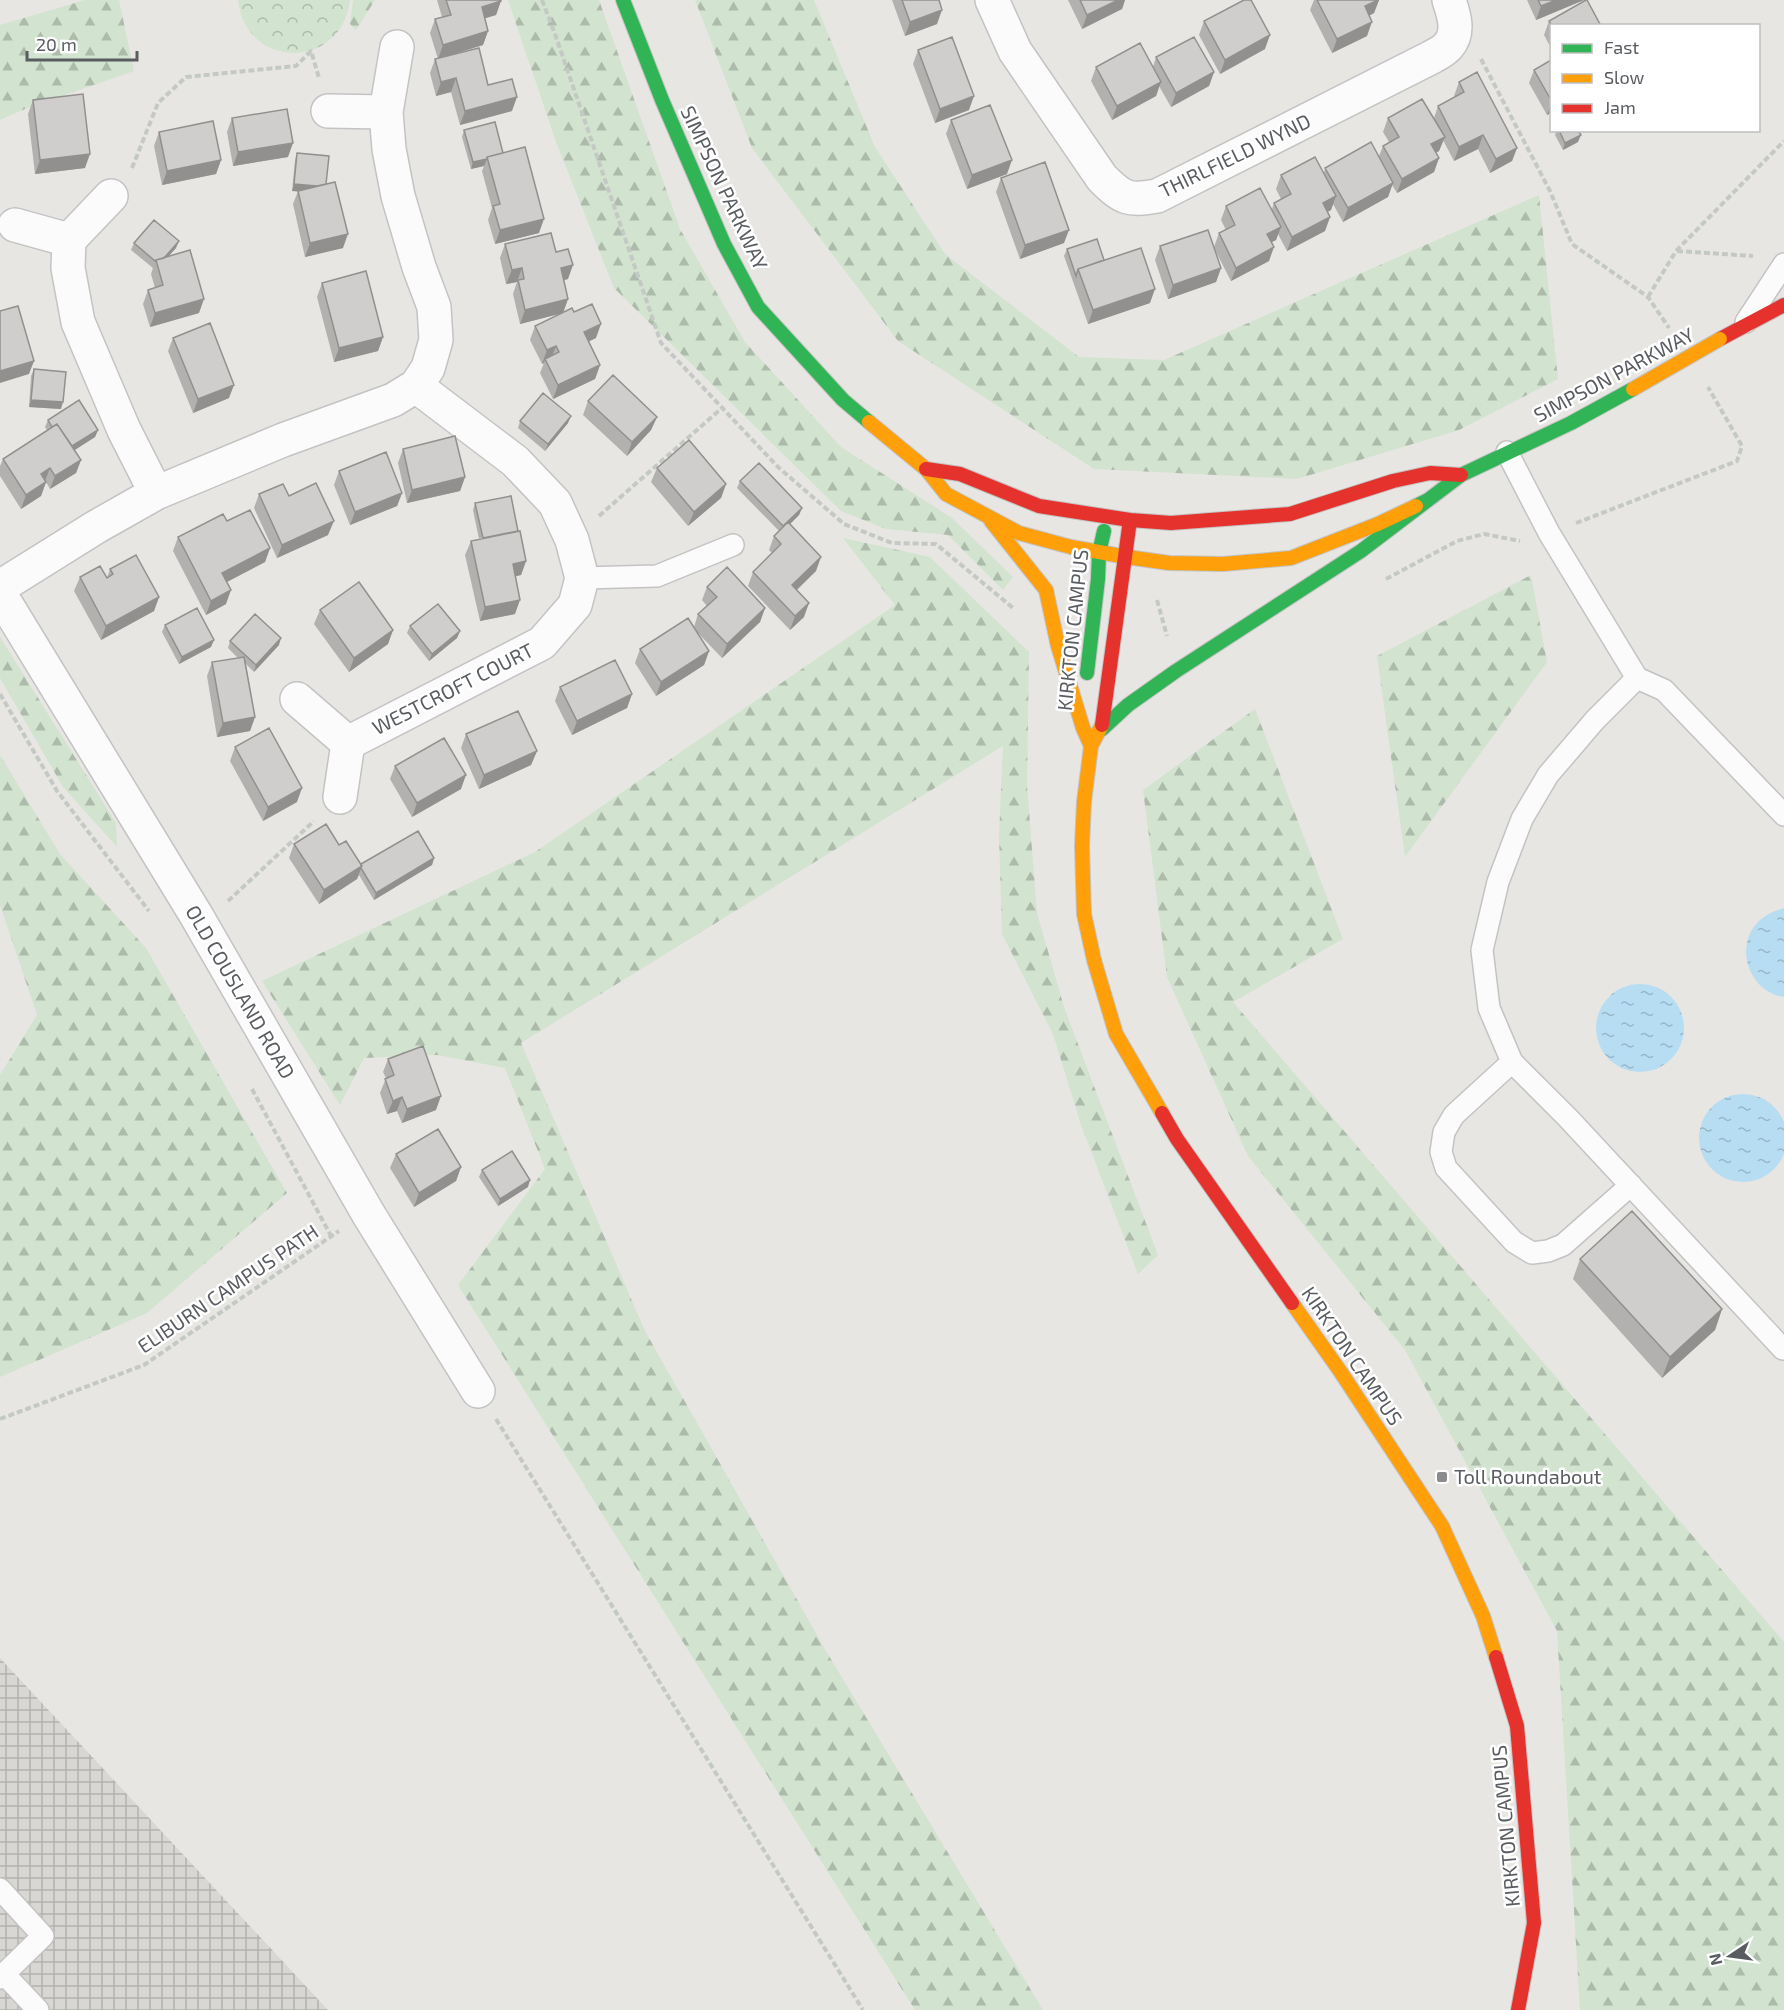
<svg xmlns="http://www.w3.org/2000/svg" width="1784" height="2010" viewBox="0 0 1784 2010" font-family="'Exo 2',sans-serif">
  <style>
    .industrial { fill: url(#industrial-grid) }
    .forest { fill: url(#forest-firs) }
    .park { fill: url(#park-crowns) }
    .water { fill: url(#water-ripples) }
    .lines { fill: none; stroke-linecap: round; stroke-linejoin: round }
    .lane-casing { stroke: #c4c3c4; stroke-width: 24 }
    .street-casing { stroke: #c4c3c4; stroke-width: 36 }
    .fast-casing { stroke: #c3c3c2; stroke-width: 16 }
    .slow-casing { stroke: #c3c3c2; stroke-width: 16 }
    .jam-casing { stroke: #c3c3c2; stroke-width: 16 }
    .path { stroke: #c4c9c5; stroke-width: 4; stroke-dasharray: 6 3; stroke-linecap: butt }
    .lane { stroke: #fcfbfb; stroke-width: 21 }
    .street { stroke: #fcfbfb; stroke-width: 33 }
    .fast { stroke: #30b455; stroke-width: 14 }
    .slow { stroke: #ff9f0a; stroke-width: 14 }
    .jam { stroke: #e5322d; stroke-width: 14 }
    .slow-bridge-casing { stroke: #c3c3c2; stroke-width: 16; stroke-linecap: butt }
    .slow-bridge { stroke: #ff9f0a; stroke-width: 14 }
    .wall { fill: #b3b1af }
    .shaded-wall { fill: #92908f }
    .building { fill: #d0cecc; stroke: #92908f; stroke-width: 1.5 }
    .poi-dot { fill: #8b8c8e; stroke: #fff; stroke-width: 2 }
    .labels { text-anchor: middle; stroke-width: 5; stroke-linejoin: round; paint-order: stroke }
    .street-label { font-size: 20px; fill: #595c60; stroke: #fff }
    .poi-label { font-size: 20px; fill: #595c60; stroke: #fff; text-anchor: start }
  </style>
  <defs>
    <pattern id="industrial-grid" width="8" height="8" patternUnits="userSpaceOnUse" patternTransform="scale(1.5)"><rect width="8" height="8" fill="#d9d7d4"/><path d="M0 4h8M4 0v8" fill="none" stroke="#b3b2af"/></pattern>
    <pattern id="forest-firs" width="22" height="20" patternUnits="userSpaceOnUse" patternTransform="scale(1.5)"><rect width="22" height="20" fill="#d2e3cf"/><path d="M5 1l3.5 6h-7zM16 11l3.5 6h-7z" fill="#adbbab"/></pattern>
    <pattern id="park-crowns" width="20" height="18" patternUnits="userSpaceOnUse" patternTransform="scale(1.5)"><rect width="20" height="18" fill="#d2e3cf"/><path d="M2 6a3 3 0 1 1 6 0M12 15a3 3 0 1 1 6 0" fill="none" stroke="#adbbab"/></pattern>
    <pattern id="water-ripples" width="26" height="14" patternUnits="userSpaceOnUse" patternTransform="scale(1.5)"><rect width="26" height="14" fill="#b7ddf2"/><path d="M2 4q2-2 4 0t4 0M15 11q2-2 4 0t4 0" fill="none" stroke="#98b6c7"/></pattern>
  </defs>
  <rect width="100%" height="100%" fill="#e8e6e3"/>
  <path class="industrial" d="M0 1658 328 2010H0Z"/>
  <path class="forest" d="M85 0H119L134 71 25 109 0 120V25Z
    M353 0H375L356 30 350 24Z
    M508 0H599L680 229 745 342 841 447 952 518 1013 577 1003 590 948 535 886 529 841 511 614 288 556 142Z
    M695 0H814L875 147 945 254 1079 357 1164 360 1539 195 1558 379 1459 430 1297 479 1094 469 898 341 752 148Z
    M843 538 930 557 1029 652 1027 785 1037 913 1064 1007 1158 1255 1138 1274 1081 1125 1053 1034 1002 934 999 835 1003 746 521 1043 645 1331 826 1651 1043 2010H915L458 1285 545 1169 505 1068 437 1055 364 1058 340 1105 262 981 535 852 895 605Z
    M1531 575 1547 662 1405 857 1377 656Z
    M0 637 116 823 117 847 63 787 0 678Z
    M1255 709 1343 939 1233 1002 1784 1642V2010H1580L1557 1631 1405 1350 1248 1156 1167 977 1143 790Z
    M0 755 60 854 146 948 287 1193 147 1313 0 1377V1075L37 1015 0 905Z"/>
  <path class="park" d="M238 0H350C342 70 246 71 238 0Z"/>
  <path class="water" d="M1784 908V997C1749 992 1733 946 1759 921 1767 914 1775 911 1784 908Z
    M1596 1028a44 44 0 1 1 88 0a44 44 0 1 1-88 0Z
    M1699 1138a44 44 0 1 1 88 0a44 44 0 1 1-88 0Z"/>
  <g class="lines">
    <g class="lane-casing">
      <path id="lane" d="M1746 322 1784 264
        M1507 452 1549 533 1637 678 1664 690 1784 815
        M582 578 657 576 733 545
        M1637 678 1595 720 1548 775 1522 819 1498 882 1482 950 1489 1008 1512 1062 1568 1118 1783 1349
        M1512 1062 1454 1115 1444 1132 1441 1152 1446 1168 1514 1242 1532 1253 1548 1251 1563 1245 1631 1185
        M0 1889 43 1936 0 1978
        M4 1974 38 2010"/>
    </g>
    <g class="street-casing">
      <path id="street" d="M992 0 1015 51 1102 178C1123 199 1128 201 1157 196L1432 57C1437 54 1444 51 1448 46 1460 33 1454 15 1449 0
        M397 47 386 112 389 149 398 196 419 267 434 307 436 340 428 368 416 386
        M328 111 386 112
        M15 225 69 240 68 268 78 322 124 430 156 493
        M69 240 111 196
        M0 587 96 527 156 493 283 440 393 400 416 386 515 461 555 503 572 540 582 578 575 605 542 643 348 743 297 699
        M0 594 196 915 369 1215 478 1391
        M340 797 348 743"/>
    </g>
    <g class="fast-casing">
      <path id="fast" d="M623 0 662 100 724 244 758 307 843 400 869 422
        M1416 506 1428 500 1461 475 1571 423 1633 389
        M1087 673 1098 579 1099 553 1104 531
        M1102 729 1128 705 1176 671 1361 551 1428 500"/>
    </g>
    <g class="slow-casing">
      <path id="slow" d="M869 422 926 469 946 494 1019 533 1071 547 1127 557
        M991 521 1046 590 1058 646 1083 728 1091 746
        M1127 557 1169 563 1223 564 1291 558 1378 524 1416 506
        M1102 725 1091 746 1084 802 1082 846 1084 914 1094 960 1116 1034 1162 1113
        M1292 1303 1340 1371 1442 1526 1483 1616 1496 1657"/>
    </g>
    <g class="jam-casing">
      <path id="jam" d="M1720 339 1784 305
        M926 469 960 474 1039 506 1130 520 1102 725
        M1130 520 1171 523 1290 514 1393 481 1430 473 1461 475
        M1162 1113 1177 1139 1292 1303
        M1496 1657 1517 1726 1534 1923 1518 2010"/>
    </g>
    <path class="path" d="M542 0 555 34 661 343 778 467 844 524 892 543 936 544 1013 608
      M1481 59 1550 191 1572 244 1648 297 1669 328
      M132 168 158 103 186 77 296 66 311 51 319 78
      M1677 251 1753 256
      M1648 297 1676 251 1784 141
      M599 516 722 408
      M1576 523 1737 461 1742 446 1708 387
      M1386 579 1457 541 1484 534 1520 541
      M1157 600 1167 636
      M0 694 57 791 149 911
      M228 901 314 821
      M252 1089 331 1236
      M0 1419 144 1365 339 1231
      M496 1419 863 2010"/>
    <use href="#lane" class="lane"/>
    <use href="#street" class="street"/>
    <use href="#fast" class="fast"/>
    <use href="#slow" class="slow"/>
    <use href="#jam" class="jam"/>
    <g class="slow-bridge-casing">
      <path id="slow-bridge" d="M1633 389 1720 339"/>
    </g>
    <use href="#slow-bridge" class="slow-bridge"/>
  </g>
  <path class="wall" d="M437 0H501L496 15 485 18 488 31 483 45 440 58 488 85 512 111 460 125 451 92 436 96 430 73 435 59H438L430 33 435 19 442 17Z
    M892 0H939L937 24 905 36Z
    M1068 0H1125L1122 9 1082 29Z
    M1314 0H1379L1374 13 1369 16 1367 36 1332 53 1310 10Z
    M1527 0H1584L1536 20Z
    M1204 21 1265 49 1220 74 1199 35Z
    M1549 21 1551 26V48L1544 35Z
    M918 50 969 110 935 123 913 64Z
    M1156 57 1214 72 1209 86 1171 107 1159 86 1156 96 1112 120 1091 81 1096 67H1153Z
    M1551 60V113L1547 115 1529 83 1534 70Z
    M1459 82 1517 148 1512 161 1490 173 1478 149 1454 161 1443 140 1439 151 1436 153 1439 158 1434 172 1397 193 1392 185 1388 197 1343 222 1333 204 1331 210 1327 212 1330 217 1325 231 1287 251 1278 234 1276 240 1272 242 1269 261 1231 281 1214 248 1221 268 1216 282 1168 299 1155 260 1160 246 1214 247 1219 233 1226 230 1221 220 1226 206 1272 209 1274 203 1281 199 1276 189 1281 175 1324 173 1325 168 1379 156 1383 146 1389 142 1383 132 1388 118H1434L1438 106 1455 97 1454 96Z
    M33 100 85 168 35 174 28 114Z
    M232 118 288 157 233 166 227 132Z
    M951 120 1007 174 967 189 946 134Z
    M464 130 503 153 539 233 495 244 488 220 492 208 482 171 484 166 471 169 462 137Z
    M1557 130H1578V142L1563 150 1555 135Z
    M159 132 221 160 216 174 162 185 154 146Z
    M297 153 326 184 343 248 305 257 293 204 298 191H292L295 160Z
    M1001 178 1064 243 1020 259 996 192Z
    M134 243 176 248 168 256 199 313 150 327 143 304 148 290 155 288 151 274 153 268 131 250Z
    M505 244 556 252 568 279 564 280 568 299 563 313 574 312 596 338 589 341 600 365 595 379 553 399 540 373 544 363 542 364 530 340 535 326 562 313 520 324 513 294 517 282 506 284 500 258Z
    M1067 249 1104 260 1150 303 1088 324 1064 256Z
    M322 283 383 337 378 351 334 362 317 297Z
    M173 338 229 398 193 413 168 351Z
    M34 369 61 409 29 407 31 376Z
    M588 401 657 417 651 430 627 456 583 415Z
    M48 420 98 430 95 437 75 450 81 460 76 473 50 489 46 482 41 496 21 509 0 476V466L3 459 47 430 45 427Z
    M520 421 568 423 545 451 518 428Z
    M403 449 465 477 460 491 407 503 398 463Z
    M657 468 726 484 721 498 688 526 651 482Z
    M339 471 402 493 397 506 350 525 334 485Z
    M740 481 802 508 799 515 790 524 816 571 797 590 804 617 790 630 748 586 753 572 772 553 769 550 774 536 779 531 737 488Z
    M259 494 289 496 328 535 277 558 254 508Z
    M475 503 518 531 526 561 521 575 515 576V614L480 621 465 555 471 541 479 539 473 510Z
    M227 521 270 548 265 562 227 582 226 604 206 615 173 551 178 537Z
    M110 569 159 597 154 611 101 640 74 591 80 577 107 578Z
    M707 587 765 608 760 622 722 658 697 632 709 651 704 665 656 696 635 663 640 649 694 627 698 614 707 606 702 600Z
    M320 610 393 630 388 644 349 672 314 624Z
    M165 625 211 647 179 664 162 632Z
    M410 626 460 631 457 638 429 661 407 633Z
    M230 641 279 645 254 672 246 664 255 717 250 731 217 737 207 676 212 662 238 658 228 648Z
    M560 687 632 694 627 708 572 735 555 701Z
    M466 734 537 751 531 765 479 789 461 748Z
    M235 747 297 802 263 821 230 761Z
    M395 766 461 789 412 817 390 779Z
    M294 844 339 845 361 864 434 858 432 865 374 900 359 875 357 879 319 904 289 858Z
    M388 1059 436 1110 402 1123 397 1111 387 1114 380 1093 386 1078 383 1072Z
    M396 1154 461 1167 456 1181 414 1207 390 1168Z
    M482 1170 528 1187 498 1206 479 1177Z
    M1580 1259 1722 1309 1715 1330 1662 1378 1573 1279Z"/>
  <path class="shaded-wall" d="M1118 0H1125L1122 9 1082 29 1087 15Z
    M1378 0H1379L1374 13 1360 20 1365 6Z
    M1556 0H1584L1536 20 1541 6Z
    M501 1 496 15 476 21 482 7Z
    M942 10 937 24 905 36 910 22Z
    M1372 22 1367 36 1332 53 1337 39Z
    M488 31 483 45 438 59 443 45Z
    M1270 35 1265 49 1220 74 1225 60Z
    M1214 72 1209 86 1171 107 1176 93Z
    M456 78 451 92 436 96 441 82Z
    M1161 82 1156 96 1112 120 1117 106Z
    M974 96 969 110 935 123 940 109Z
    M517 97 512 111 460 125 465 111Z
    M1551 104V113L1547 115Z
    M1483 135 1478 149 1454 161 1459 147Z
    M1581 135 1578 142 1563 150 1565 143Z
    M1445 137 1439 151 1426 158 1431 144Z
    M293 143 288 157 233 166 238 152Z
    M1517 148 1512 161 1490 173 1496 159Z
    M90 154 85 168 35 174 40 160Z
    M1439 158 1434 172 1397 193 1402 179Z
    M487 159 484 166 471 169 473 162Z
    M221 160 216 174 162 185 167 171Z
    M1012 160 1007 174 967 189 972 175Z
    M1393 183 1388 197 1343 222 1348 208Z
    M294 184 326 187 323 194 292 191Z
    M1336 196 1331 210 1318 217 1323 203Z
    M1330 217 1325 231 1287 251 1292 237Z
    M544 219 539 233 495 244 500 230Z
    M1281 227 1276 240 1262 247 1267 234Z
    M1069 230 1064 243 1020 259 1025 245Z
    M348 234 343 248 305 257 310 243Z
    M179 241 176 248 158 268V264Z
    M1274 247 1269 261 1231 281 1236 268Z
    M573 265 568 279 556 282 561 268Z
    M522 268 517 282 506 284 512 270Z
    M1221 268 1216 282 1168 299 1173 285Z
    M1155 289 1150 303 1088 324 1093 310Z
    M204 299 199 313 150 327 155 313Z
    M568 299 563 313 520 324 525 310Z
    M601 324 596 338 579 346 584 332Z
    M383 337 378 351 334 362 339 348Z
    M556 346 551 359H545L544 363 542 364 547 350Z
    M34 361 29 374 0 383V371Z
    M600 365 595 379 553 399 558 385Z
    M234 385 229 398 193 413 198 399Z
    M31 400 63 402 61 409 29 407Z
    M571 416 568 423 545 451 548 444Z
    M657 417 651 430 627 456 632 442Z
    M98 430 95 437 65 456 67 449Z
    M81 460 76 473 50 489 55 476Z
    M50 468 45 481 41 474Z
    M465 477 460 491 407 503 412 490Z
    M46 482 41 496 21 509 26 495Z
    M726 484 721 498 688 526 694 512Z
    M402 493 397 506 350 525 355 512Z
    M802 508 799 515 781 533 783 526Z
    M334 521 328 535 277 558 282 545Z
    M270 548 265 562 217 587 222 573Z
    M821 557 816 571 787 599 792 585Z
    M526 561 521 575 508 578 513 564Z
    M231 590 226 604 206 615 211 601Z
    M159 597 154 611 101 640 106 626Z
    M520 600 515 614 480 621 485 607Z
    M809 603 804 617 790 630 795 616Z
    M765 608 760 622 722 658 727 644Z
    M393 630 388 644 349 672 354 658Z
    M460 631 457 638 429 661 432 654Z
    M281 638 279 645 254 672 256 665Z
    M214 640 211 647 179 664 182 657Z
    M709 651 704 665 656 696 661 682Z
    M632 694 627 708 572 735 577 721Z
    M255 717 250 731 217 737 223 723Z
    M537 751 531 765 479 789 484 775Z
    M466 775 461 789 412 817 417 803Z
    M302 788 297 802 263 821 268 807Z
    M434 858 432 865 374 900 376 893Z
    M362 866 357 879 319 904 324 890Z
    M441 1096 436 1110 402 1123 407 1109Z
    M402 1097 397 1111 387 1114 393 1101Z
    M461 1167 456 1181 414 1207 419 1193Z
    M530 1180 528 1187 498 1206 500 1199Z
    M1722 1309 1715 1330 1662 1378 1670 1357Z"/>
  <path class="building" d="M446 0H501V1L482 7 488 31 443 45 435 19 451 15Z
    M902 0H939L942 10 910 22Z
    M1080 0H1118L1087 15Z
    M1244 0H1251L1270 35 1225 60 1204 21Z
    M1317 0H1378L1365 6 1372 22 1337 39Z
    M1538 0H1556L1541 6Z
    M1586 0H1587L1601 26H1552L1549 21Z
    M952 37 974 96 940 109 918 50Z
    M1194 37 1214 72 1176 93 1156 57Z
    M1140 43 1161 82 1117 106 1096 67Z
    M479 48 488 85 512 79 517 97 465 111 456 78 441 82 435 59Z
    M1551 60V100L1534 70Z
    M1477 72 1517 148 1496 159 1483 135 1459 147 1438 106 1464 92 1459 82Z
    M83 94 90 154 40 160 33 100Z
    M1422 99 1445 137 1431 144 1439 158 1402 179 1383 146 1399 137 1388 118Z
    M990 105 1012 160 972 175 951 120Z
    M287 109 293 143 238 152 232 118Z
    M213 121 221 160 167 171 159 132Z
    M495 122 503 153 487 157V159L473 162 464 130Z
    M1559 130H1578L1581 135 1565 143Z
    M1371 142 1393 183 1348 208 1325 168Z
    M525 147 544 219 500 230 493 206 500 204 487 157Z
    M297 153 329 156 326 184 317 186 294 184Z
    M1315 157 1336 196 1323 203 1330 217 1292 237 1274 203 1291 194 1281 175Z
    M1045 162 1069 230 1025 245 1001 178Z
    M335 182 348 234 310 243 298 191Z
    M1260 188 1281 227 1267 234 1274 247 1236 268 1219 233 1235 225 1226 206Z
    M154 220 179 241 164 258 156 260 155 261 134 243Z
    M1208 230 1221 268 1173 285 1160 246Z
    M551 233 556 252 568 249 573 265 561 268 568 299 525 310 518 280 524 279 522 268 512 270 505 244Z
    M1097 239 1104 260 1078 269 1076 276 1067 249Z
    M1141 248 1155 289 1093 310 1078 269Z
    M190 250 204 299 155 313 148 290 163 285 156 260Z
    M366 271 383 337 339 348 322 283Z
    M592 304 601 324 584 332 600 365 558 385 545 359 559 352 556 346 547 350 535 326 572 308 574 312Z
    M18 306 34 361 0 371V311Z
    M210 323 234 385 198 399 173 338Z
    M34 369 66 372 63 402 31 400Z
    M613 375 657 417 632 442 588 401Z
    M543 393 571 416 548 444 520 421Z
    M79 400 98 430 72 446 57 424 52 427 48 420Z
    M57 424 81 460 55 476 50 468 41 474 46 482 26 495 3 459Z
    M455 436 465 477 412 490 403 449Z
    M689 440 726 484 694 512 657 468Z
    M386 452 402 493 355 512 339 471Z
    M759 463 802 508 783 526 740 481Z
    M316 483 334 521 282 545 259 494 283 484 289 496Z
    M511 496 518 531 483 538 475 503Z
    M250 510 270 548 222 573 231 590 211 601 178 537 223 514 227 521Z
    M788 522 821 557 792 585 809 603 795 616 753 572 781 544 774 536Z
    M520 531 526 561 513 564 520 600 485 607 471 541Z
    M136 555 159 597 106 626 80 577 100 566 107 578 113 574 110 569Z
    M727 567 765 608 727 644 698 614 717 597 707 587Z
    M359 582 393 630 354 658 320 610Z
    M438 604 460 631 432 654 410 626Z
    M197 608 214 640 182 657 165 625Z
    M255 614 281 638 256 665 230 641Z
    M688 618 709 651 661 682 640 649Z
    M244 657 255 717 223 723 212 662Z
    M615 660 632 694 577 721 560 687Z
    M518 711 537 751 484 775 466 734Z
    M269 728 302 788 268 807 235 747Z
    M444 738 466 775 417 803 395 766Z
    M326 824 339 845 346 841 362 866 324 890 294 844Z
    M418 831 434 858 376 893 361 868V864Z
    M423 1046 441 1096 407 1109 402 1097 393 1101 385 1079 394 1075 388 1059Z
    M438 1129 461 1167 419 1193 396 1154Z
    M512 1151 530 1180 500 1199 482 1170Z
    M1632 1211 1722 1309 1670 1357 1580 1259Z"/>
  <rect class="poi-dot" x="1436" y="1471" width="12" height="12" rx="3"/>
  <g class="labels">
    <g class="street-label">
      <text transform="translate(1235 156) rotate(-26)" y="7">THIRLFIELD WYND</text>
      <text transform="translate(724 188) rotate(65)" y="7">SIMPSON PARKWAY</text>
      <text transform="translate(1614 375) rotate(-28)" y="7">SIMPSON PARKWAY</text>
      <text transform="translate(1073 630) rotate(-84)" y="7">KIRKTON CAMPUS</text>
      <text transform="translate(453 689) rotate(-27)" y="7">WESTCROFT COURT</text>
      <text transform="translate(240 992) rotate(60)" y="7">OLD COUSLAND ROAD</text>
      <text transform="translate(228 1289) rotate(-34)" y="7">ELIBURN CAMPUS PATH</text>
      <text transform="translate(1352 1356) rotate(56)" y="7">KIRKTON CAMPUS</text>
      <text transform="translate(1506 1826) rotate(-95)" y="7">KIRKTON CAMPUS</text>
    </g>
    <g class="poi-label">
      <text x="1454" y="1484">Toll Roundabout</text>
    </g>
  </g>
  <rect x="1550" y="24" width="210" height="108" fill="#ffffff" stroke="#bdbebf" stroke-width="1.5"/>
  <rect x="1562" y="44" width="30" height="9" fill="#30b455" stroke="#bdbebf" stroke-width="1.5"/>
  <text x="1604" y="54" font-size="18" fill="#595c60">Fast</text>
  <rect x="1562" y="74" width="30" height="9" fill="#ff9f0a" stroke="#bdbebf" stroke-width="1.5"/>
  <text x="1604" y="84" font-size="18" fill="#595c60">Slow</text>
  <rect x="1562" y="104" width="30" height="9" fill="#e5322d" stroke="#bdbebf" stroke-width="1.5"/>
  <text x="1604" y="114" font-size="18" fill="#595c60">Jam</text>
  <g transform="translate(1730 1956) rotate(257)" stroke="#ffffff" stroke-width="4.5" paint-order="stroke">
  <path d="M0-4.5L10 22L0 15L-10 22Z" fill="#595c60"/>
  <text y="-9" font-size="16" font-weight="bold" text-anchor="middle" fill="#595c60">N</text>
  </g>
  <path d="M27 51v9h110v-9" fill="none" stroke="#595c60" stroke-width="3"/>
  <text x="36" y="51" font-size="18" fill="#595c60" stroke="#ffffff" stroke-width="4.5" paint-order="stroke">20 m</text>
</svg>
